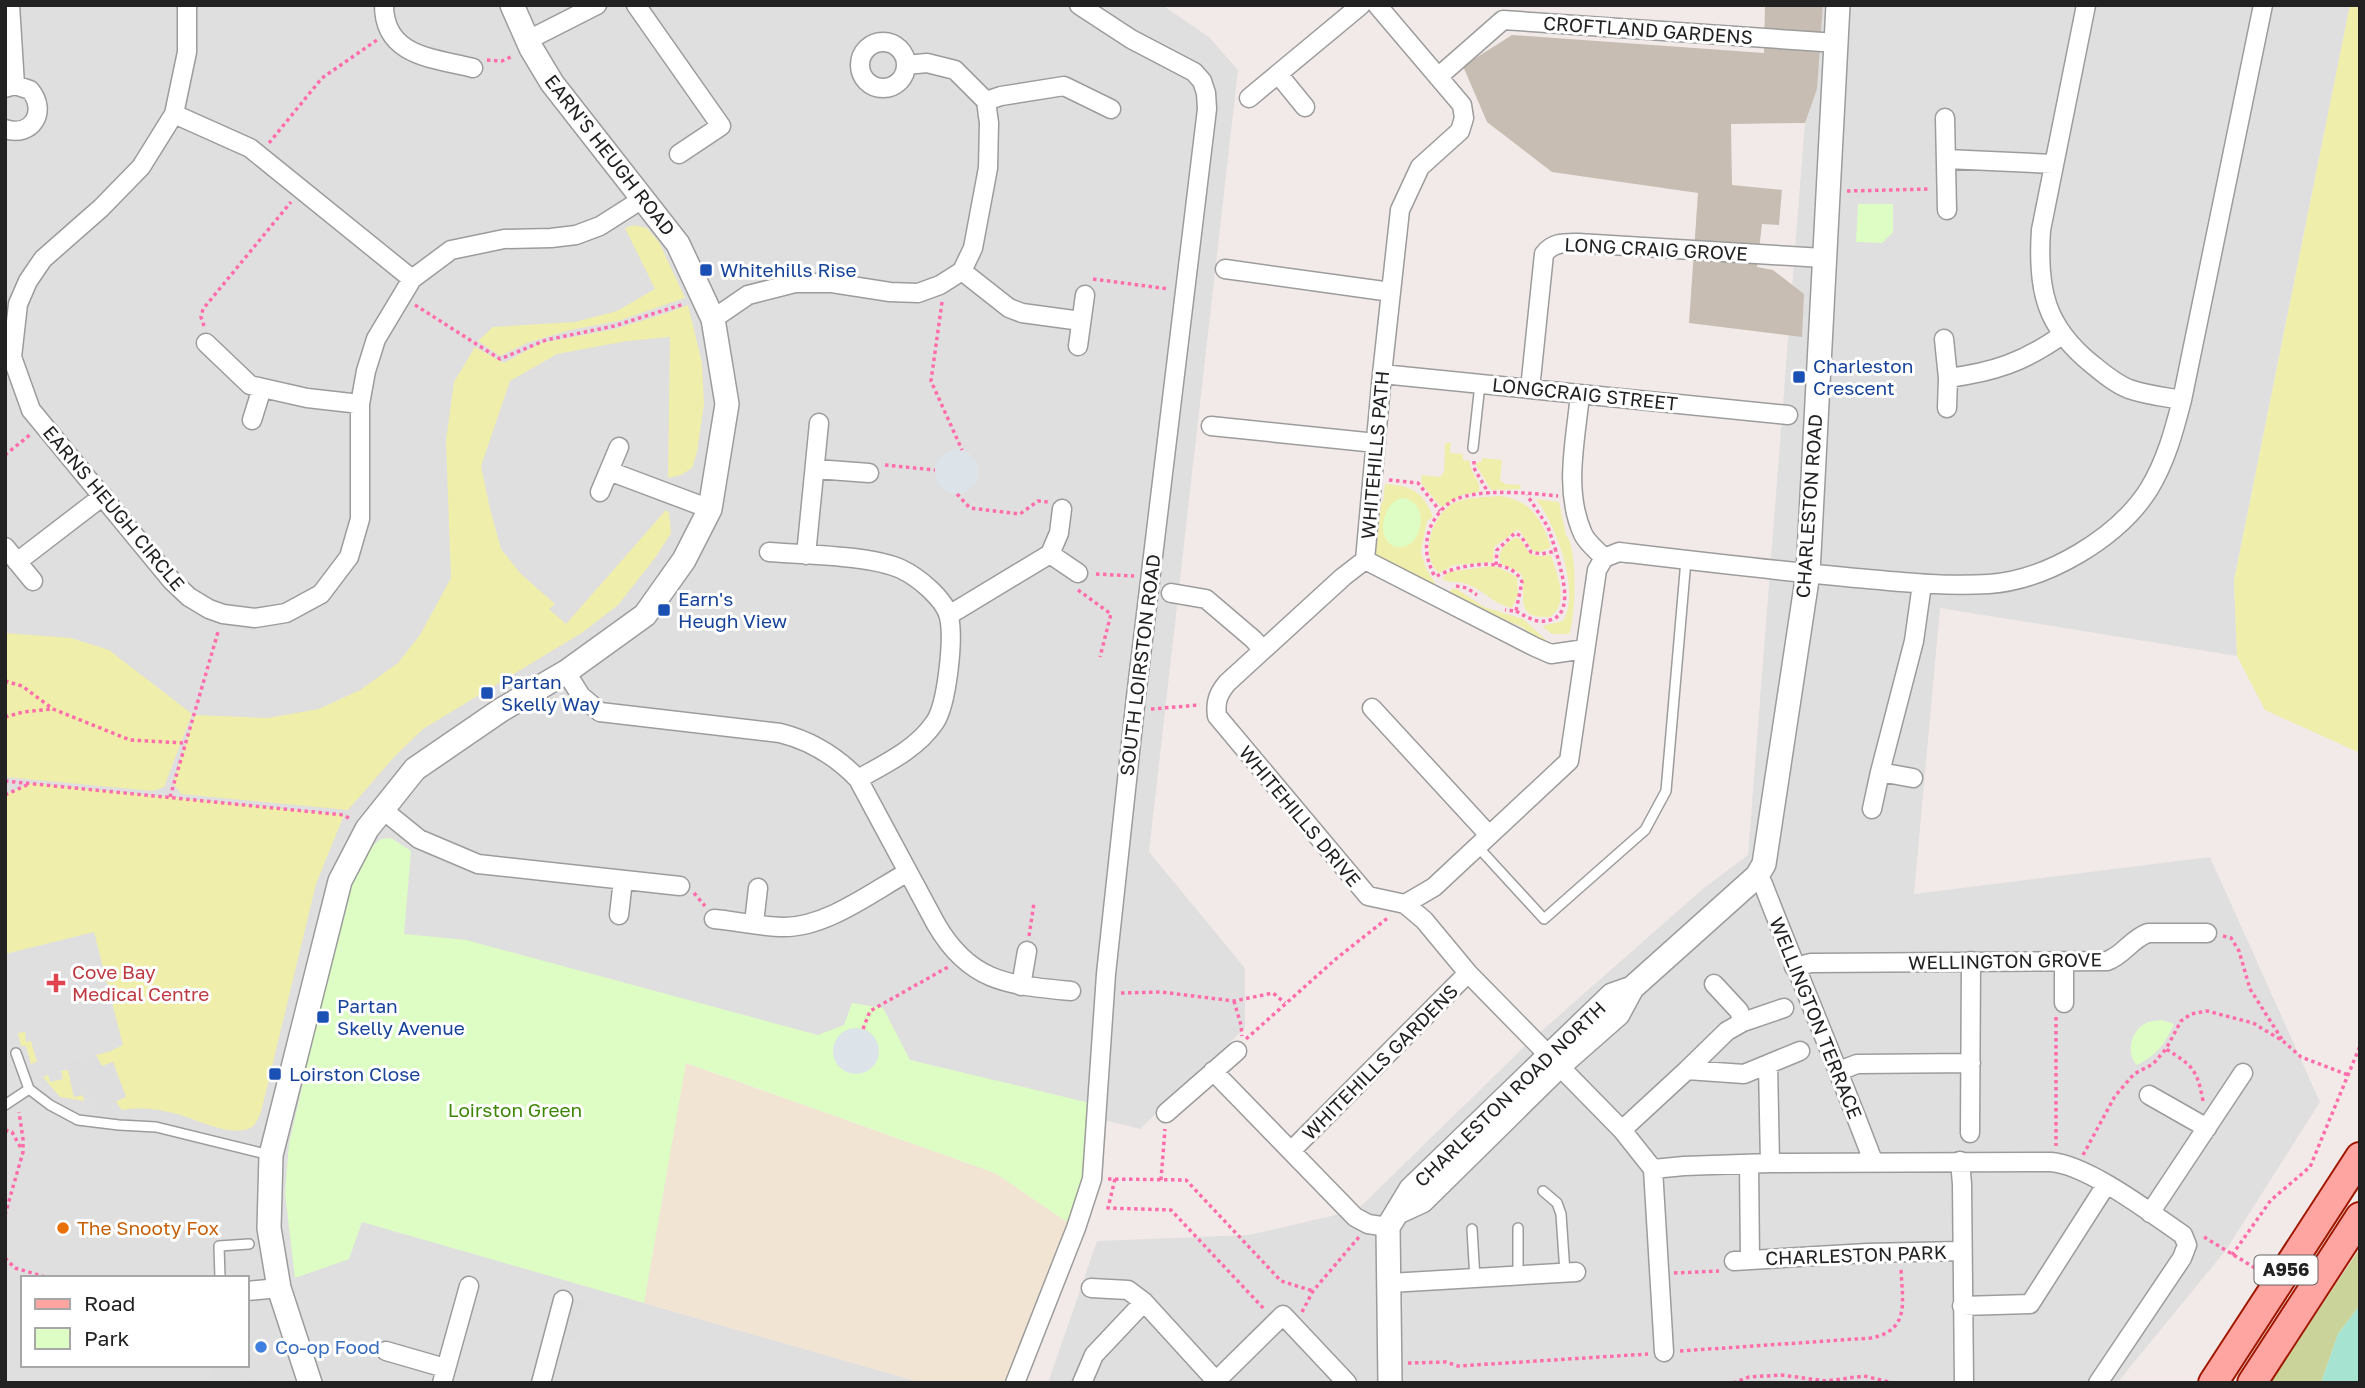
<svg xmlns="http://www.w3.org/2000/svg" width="2365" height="1388" viewBox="0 0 2365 1388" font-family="'Golos Text',sans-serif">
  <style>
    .residential { fill: #e0dfdf; fill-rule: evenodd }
    .construction { fill: #c8bdb2 }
    .farmland { fill: #f2e4d3 }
    .grass { fill: #efeeab }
    .forest { fill: #cad49a }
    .park { fill: #defdc4 }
    .parking { fill: #dedede }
    .plaza { fill: #dce3e9 }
    .water { fill: #a6e3d0 }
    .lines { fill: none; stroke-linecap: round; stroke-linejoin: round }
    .service-casing { stroke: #9c9c9c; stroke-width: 12 }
    .minor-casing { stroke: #9c9c9c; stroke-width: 21 }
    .tertiary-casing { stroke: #9c9c9c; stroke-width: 26 }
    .primary-casing { stroke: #a01700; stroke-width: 32 }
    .path { stroke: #ff6daa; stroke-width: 3.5; stroke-dasharray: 3.5 3.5; stroke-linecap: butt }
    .service { stroke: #fff; stroke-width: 9 }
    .minor { stroke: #fff; stroke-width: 18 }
    .tertiary { stroke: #fff; stroke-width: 23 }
    .primary { stroke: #ffa5a1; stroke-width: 28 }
    .transit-dot { fill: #1a4fb4; stroke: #fff; stroke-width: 2.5 }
    .health-dot { fill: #e0444e; stroke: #fff; stroke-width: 2.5 }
    .food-dot { fill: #e8710a; stroke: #fff; stroke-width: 2.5 }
    .shop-dot { fill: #3f7fe0; stroke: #fff; stroke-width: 2.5 }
    .labels { text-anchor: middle; stroke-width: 6; stroke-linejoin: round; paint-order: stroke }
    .shield { fill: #fff; stroke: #646464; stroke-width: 2 }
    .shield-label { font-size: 18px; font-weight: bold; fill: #222 }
    .street-label { font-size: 19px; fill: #222; stroke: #fff }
    .transit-label { font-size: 19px; fill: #164399; stroke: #fff; text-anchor: start }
    .health-label { font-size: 19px; fill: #be3a42; stroke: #fff; text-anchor: start }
    .park-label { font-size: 19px; fill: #3e8605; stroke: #fff }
    .food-label { font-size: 19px; fill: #c56008; stroke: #fff; text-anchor: start }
    .shop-label { font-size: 19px; fill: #366cbe; stroke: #fff; text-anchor: start }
  </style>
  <rect width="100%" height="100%" fill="#f2eae8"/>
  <path class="residential" d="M5 5H1162L1209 37 1238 70 1149 852 1245 968V1028L1140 1129 693 1018 644 1303 923 1383H5ZM23 1278H247V1365H23Z
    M1814 5H2350L2234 580 2237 656 1940 608 1914 894 2210 857 2320 1102 2226 1250 2117 1383H1048L1097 1241 1249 1235 1357 1210 1530 1041 1704 888 1748 855Z"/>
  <path class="construction" d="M1765 5H1823L1817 89 1805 123 1731 124 1732 185 1782 190 1779 225 1762 224 1757 267 1773 270 1804 294 1802 337 1689 323 1698 193 1552 172 1487 122 1463 66 1512 35 1764 53Z"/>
  <path class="farmland" d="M685 1063 995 1173 1076 1228 1009 1383H923L644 1303Z"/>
  <path class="grass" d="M2350 5H2360V753L2265 710 2237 656 2234 581Z
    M634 225 647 228 659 242 685 298 618 321 570 330 527 343 500 356 478 341 493 327 575 322 617 311 655 289 625 228Z
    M688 305 702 363 704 404 697 452 692 468 681 475 668 478 670 337 627 341 557 354 510 381 481 466 490 509 501 549 521 574 555 604 549 609 566 624 666 510 669 513 671 533 655 558 618 605 583 632 423 729 395 756 348 810 181 794 173 783 195 715 267 718 319 709 360 690 398 663 420 635 451 578 446 441 454 382 475 347 504 363 541 343 615 329 667 313Z
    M1445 443H1451L1450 453 1463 454V460L1470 461C1469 473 1482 481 1479 492L1462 495 1444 506H1440L1421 483 1422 475 1440 477 1444 472Z
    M1482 458 1502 460 1500 480 1505 484 1521 485 1520 489 1491 490 1476 465 1477 462H1482Z
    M1385 484C1412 486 1423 491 1433 517L1427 521 1421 552 1426 568 1439 590 1419 578 1380 560 1373 548 1376 506 1383 502Z
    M1500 496C1532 501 1541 518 1551 547L1540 552 1533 551 1520 531 1517 530 1494 547 1493 562 1454 565 1439 573C1418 555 1433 512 1456 502 1469 497 1486 497 1500 496Z
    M1536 499 1559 502 1566 535C1578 548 1576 618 1569 634H1552L1542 626 1563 621C1581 591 1556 525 1536 499Z
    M1515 537 1520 539 1530 554 1539 556 1551 555C1557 574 1570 603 1550 617 1512 618 1527 597 1522 575L1517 571 1501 564C1496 550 1505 545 1515 537Z
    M1492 566 1500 568 1517 577 1518 594 1512 608C1492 604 1481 587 1463 583 1455 581 1448 583 1442 579L1448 572Z
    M1451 589H1457L1484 607 1523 619 1548 642 1547 645 1532 641 1524 628 1449 596Z
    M5 633 71 638 109 650 192 714 164 787 153 791 5 777Z
    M30 783 344 815 316 884 261 1112C258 1119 255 1127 248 1129 229 1136 195 1119 177 1114 159 1109 140 1107 122 1110L116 1102 126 1096 112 1062 102 1067 96 1055 111 1051 123 1045 94 932 5 954V795Z
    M25 1032 26 1042 31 1041 37 1062 31 1064 26 1046H21L18 1033Z
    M68 1070 74 1096 83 1095 84 1101 60 1097 43 1077 48 1075 50 1082 63 1079 61 1071Z"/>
  <path class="forest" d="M2360 1248V1305L2338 1334 2321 1383H2270Z"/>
  <path class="park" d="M1858 204H1893V232L1882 243 1856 242Z
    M1404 498C1421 503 1424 518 1418 533 1413 548 1393 554 1385 537 1379 523 1388 499 1404 498Z
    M391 838 411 851 404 934 466 940 818 1035 844 1025 852 1003 883 1008 910 1060 1098 1105 1076 1228 995 1173 686 1063 644 1303 362 1222 349 1259 295 1278 285 1193 289 1144 346 896 369 849 381 839Z
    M2161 1020 2174 1024C2163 1046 2159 1053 2137 1065 2126 1054 2130 1033 2144 1024 2148 1021 2155 1021 2161 1020Z"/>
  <path class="parking" d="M96 1055 102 1066 113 1062 126 1097 110 1103 112 1110 119 1117 80 1108 90 1102 89 1094 74 1097 66 1062Z
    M573 1297 587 1301 576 1341 561 1337Z
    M211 1365H240L241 1378 249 1377 251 1383H212L214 1379Z"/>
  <path class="plaza" d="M935 472a22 22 0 1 1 44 0a22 22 0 1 1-44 0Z
    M833 1051a23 23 0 1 1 46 0a23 23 0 1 1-46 0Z"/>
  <path class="water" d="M2360 1305V1383H2321L2338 1334Z"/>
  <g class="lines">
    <g class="service-casing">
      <path id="service" d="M1473 448 1480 384
        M1477 846 1544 919 1645 830 1666 791 1686 560
        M16 1053 29 1089 50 1105 78 1120 119 1125 156 1127 270 1155
        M5 1105 29 1089
        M1543 1191 1557 1203 1561 1214 1565 1273
        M1472 1229 1475 1279
        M1518 1275V1228
        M220 1278 219 1246 249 1244"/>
    </g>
    <g class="minor-casing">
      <path id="minor" d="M10 5 15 85
        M187 5V52L174 114 141 167 101 208 43 259 28 281 18 304 12 357 31 410 172 581 189 597 209 609 223 614 255 618 286 613 321 594 349 557 360 519V404L366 371 376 339 412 279 451 250 504 239 551 238 576 235 600 226 644 198
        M384 5C384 57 434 58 473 68
        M636 5 721 126 679 154
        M1377 5 1462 105 1464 118 1460 131 1420 167 1400 210 1382 374 1365 560 1535 647 1551 654 1585 649
        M2086 5 2041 230C2037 289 2045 327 2093 365 2104 374 2116 384 2129 389 2146 395 2165 397 2182 400
        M528 40 597 5
        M860 65a23 23 0 1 1 46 0a23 23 0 1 1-46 0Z
        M1278 74 1305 107
        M1438 77 1503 20 1837 43
        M5 88 15 85 30 90C48 111 32 138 5 129
        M1249 98 1361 5
        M986 101 1001 96 1064 86 1111 109
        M174 114 250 148 412 279
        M1945 118 1947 210
        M1946 159 2053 164
        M1225 269 1391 292
        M962 271 1009 308 1022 313 1081 321
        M713 319 748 295 795 283H832L890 292 918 293 940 285 962 271 973 248 988 168 989 123 986 101 955 70 927 63 906 65
        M1944 339 1948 378 1947 408
        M206 343 250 385 307 398 360 404
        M1078 346 1085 295
        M1382 374 1788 415
        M1948 378C1994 372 2024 362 2062 335
        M1530 389 1544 254C1553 242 1564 243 1578 243L1823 258
        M1580 394C1576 439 1563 490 1583 534 1587 543 1598 551 1604 558
        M252 420 262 388
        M1211 426 1376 443
        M816 469 869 473
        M609 471 710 509
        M600 492 619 447
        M5 547 33 581
        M769 552C806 555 870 555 901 569 918 577 945 599 949 617 954 639 947 704 935 722 917 749 885 764 858 779
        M1050 554 1078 573
        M806 555 819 423
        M1604 558 1619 552C1695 561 1770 570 1846 577 1893 581 1942 587 1989 584 2047 580 2118 538 2149 489 2166 461 2174 431 2182 400L2263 5
        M1365 560 1343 577 1227 683C1218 694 1215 702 1217 716L1368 896 1405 904 1424 920 1468 973 1622 1130 1653 1169 1664 1352
        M17 562 103 496
        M1171 593 1206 599 1253 639 1263 650
        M949 615 1050 554 1059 533 1062 509
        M566 672 581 696 600 712 780 733C812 741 836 756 858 779L936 924C970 983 1009 985 1071 991
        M1372 708 1489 835
        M1880 772 1913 778
        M382 809 419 839 478 864 680 886
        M1872 809 1880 772 1914 641 1922 584
        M1757 876 1763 884C1799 977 1838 1068 1873 1161
        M1405 904 1434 887 1569 761 1597 570 1604 558
        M619 915 623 880
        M714 919C737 921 761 927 784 927 827 927 872 892 908 872
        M754 923 758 888
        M2064 962V1003
        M1794 967 1811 963 2107 961C2124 955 2131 939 2148 933H2207
        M1021 986 1027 951
        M1743 1022 1784 1008
        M1768 1064 1770 1163
        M1687 1070 1727 1031 1743 1022 1739 1011 1714 984
        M1213 1071 1355 1217 1368 1224 1388 1227
        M1839 1071 1857 1064 1971 1063
        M2149 1095 2207 1128
        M1166 1113 1237 1051
        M1622 1130 1687 1070 1744 1074 1800 1051
        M1970 1133 1971 961
        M1292 1150 1468 973
        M1960 1161 1962 1184 1964 1383
        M1749 1164 1750 1260
        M1653 1169 1684 1166 1770 1163 2051 1162C2088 1165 2151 1213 2183 1235L2187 1245 2182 1258 2098 1383
        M2150 1213 2243 1073
        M1734 1261 1867 1253 1962 1251
        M1390 1283 1576 1272
        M1091 1288 1128 1290 1144 1302 1218 1383
        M247 1291 279 1288
        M1962 1306 2030 1304 2106 1185
        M386 1351 445 1368
        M1216 1381 1283 1315 1347 1383
        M442 1383 469 1286
        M541 1383 563 1300
        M1015 1383 1076 1228 1092 1179 1106 974 1136 697 1207 109 1206 93 1202 81 1194 72 1131 39 1079 5
        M1082 1383 1094 1355 1144 1302"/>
    </g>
    <g class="tertiary-casing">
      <path id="tertiary" d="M1398 1212 1422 1201 1560 1065 1618 1014 1632 988 1757 876 1764 864 1808 573 1838 5
        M310 1383 279 1288 269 1228 271 1155 340 881 367 829 415 769 501 710 566 672 645 615 684 560 710 509 727 404 713 319 678 244 552 83 531 48 512 5
        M1390 1383 1388 1227 1411 1189 1612 995 1632 988"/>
    </g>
    <g class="primary-casing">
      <path id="primary" d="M2213 1383 2360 1157
        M2252 1383 2360 1217"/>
    </g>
    <path class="path" d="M487 60 502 61 513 56
      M269 143 322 78 377 40
      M1847 191 1931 189
      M1093 279 1169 289
      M942 302 931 381 962 450
      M415 305 500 359 546 340 614 326 684 304
      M204 326 201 317 203 309 291 202
      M5 455 31 434
      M1474 461V468L1489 494
      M885 465 935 470
      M1389 480 1418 483 1440 511
      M957 494 970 508 1020 514 1038 501 1048 502
      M1496 565 1497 550 1515 533 1521 536 1531 552 1541 554 1556 551 1548 527 1527 495
      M1096 574 1134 576
      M1434 575C1426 559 1424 546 1430 528 1435 517 1443 506 1454 500 1481 488 1529 493 1558 496
      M1437 576C1457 565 1511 554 1522 582L1516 611 1505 610
      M1456 586 1467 588 1477 595
      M1078 590 1111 614 1100 657
      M1516 611C1529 618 1538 625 1553 619 1575 610 1560 568 1556 551
      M5 681 22 686 53 709 130 740 184 743
      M1151 709 1200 705
      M5 717 23 712 51 709
      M5 781 344 815 350 819
      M5 795 29 784
      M170 797 218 632
      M694 893 705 906
      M1029 936 1034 903
      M2223 936 2231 938 2239 951 2250 989 2283 1041
      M1121 993 1161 992 1234 1001 1273 993 1285 1003
      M1234 1001 1241 1025 1242 1036
      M2056 1017V1146
      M863 1029 870 1011 948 967
      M1246 1039 1337 958 1389 917
      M2203 1101C2197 1069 2193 1066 2166 1049L2181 1021 2191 1014 2207 1011 2253 1023 2283 1041 2301 1057 2348 1075
      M5 1130 12 1132 22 1150
      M2083 1155 2115 1096 2134 1074 2153 1064 2166 1049
      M1108 1179 1186 1180 1281 1281 1313 1291
      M1115 1179 1108 1208 1171 1210 1265 1310
      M1161 1180 1165 1129
      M5 1215 23 1152V1139L19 1112
      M2204 1237 2260 1271
      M2232 1255 2271 1200 2310 1167 2360 1046
      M5 1258 15 1268 49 1278
      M1674 1273 1719 1271
      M1302 1312 1313 1291 1359 1237
      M1680 1351 1871 1338C1911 1330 1902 1301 1901 1268
      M1408 1363 1446 1362 1458 1366 1648 1354
      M1733 1383 1749 1377 1781 1375 1826 1381 1864 1376 1893 1383"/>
    <use href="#service" class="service"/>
    <use href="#minor" class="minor"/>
    <use href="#tertiary" class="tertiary"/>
    <use href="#primary" class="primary"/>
  </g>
  <g class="transit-dot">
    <rect x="699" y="263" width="14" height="14" rx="3.5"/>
    <rect x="1792" y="370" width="14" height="14" rx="3.5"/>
    <rect x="657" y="603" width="14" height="14" rx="3.5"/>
    <rect x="480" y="686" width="14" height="14" rx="3.5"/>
    <rect x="316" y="1010" width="14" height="14" rx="3.5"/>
    <rect x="268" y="1067" width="14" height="14" rx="3.5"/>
  </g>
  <path class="health-dot" d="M52.5 972.5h7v7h7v7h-7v7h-7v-7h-7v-7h7z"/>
  <circle class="food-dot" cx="63" cy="1228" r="7"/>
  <circle class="shop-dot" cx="261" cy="1347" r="7"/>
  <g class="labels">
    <rect class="shield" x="2254.5" y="1255.5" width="63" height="29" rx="5"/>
    <g class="shield-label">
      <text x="2286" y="1276">A956</text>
    </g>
    <g class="street-label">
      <text transform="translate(1648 30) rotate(4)" y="7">CROFTLAND GARDENS</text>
      <text transform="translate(610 155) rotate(52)" y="7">EARN'S HEUGH ROAD</text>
      <text transform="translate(1656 249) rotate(3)" y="7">LONG CRAIG GROVE</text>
      <text transform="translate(1585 394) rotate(6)" y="7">LONGCRAIG STREET</text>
      <text transform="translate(1375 455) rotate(-85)" y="7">WHITEHILLS PATH</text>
      <text transform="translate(1809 506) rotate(-86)" y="7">CHARLESTON ROAD</text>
      <text transform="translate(114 508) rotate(50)" y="7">EARNS HEUGH CIRCLE</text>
      <text transform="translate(1140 665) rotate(-83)" y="7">SOUTH LOIRSTON ROAD</text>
      <text transform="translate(1300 816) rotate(50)" y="7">WHITEHILLS DRIVE</text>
      <text transform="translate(2005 961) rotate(-1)" y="7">WELLINGTON GROVE</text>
      <text transform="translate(1816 1018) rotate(68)" y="7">WELLINGTON TERRACE</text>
      <text transform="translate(1380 1062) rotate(-45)" y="7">WHITEHILLS GARDENS</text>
      <text transform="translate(1510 1094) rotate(-44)" y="7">CHARLESTON ROAD NORTH</text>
      <text transform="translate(1856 1255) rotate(-2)" y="7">CHARLESTON PARK</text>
    </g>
    <g class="transit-label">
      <text x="720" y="277">Whitehills Rise</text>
      <text x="1813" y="373">Charleston<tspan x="1813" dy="22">Crescent</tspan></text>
      <text x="678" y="606">Earn's<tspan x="678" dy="22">Heugh View</tspan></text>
      <text x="501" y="689">Partan<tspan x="501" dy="22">Skelly Way</tspan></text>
      <text x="337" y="1013">Partan<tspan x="337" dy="22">Skelly Avenue</tspan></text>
      <text x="289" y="1081">Loirston Close</text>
    </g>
    <g class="health-label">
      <text x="72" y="979">Cove Bay<tspan x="72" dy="22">Medical Centre</tspan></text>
    </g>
    <g class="park-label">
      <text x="515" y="1117">Loirston Green</text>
    </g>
    <g class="food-label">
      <text x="77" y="1235">The Snooty Fox</text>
    </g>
    <g class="shop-label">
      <text x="275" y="1354">Co-op Food</text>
    </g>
  </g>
  <rect width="2365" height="1388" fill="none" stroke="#222222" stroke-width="14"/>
  <rect x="21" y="1276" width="228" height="91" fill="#ffffff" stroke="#a7a7a7" stroke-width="2"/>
  <rect x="35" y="1299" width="35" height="10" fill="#ffa5a1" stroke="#a7a7a7" stroke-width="2"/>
  <text x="84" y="1311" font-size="21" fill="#222222">Road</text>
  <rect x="35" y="1328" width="35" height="21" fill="#defdc4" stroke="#a7a7a7" stroke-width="2"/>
  <text x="84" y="1346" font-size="21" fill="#222222">Park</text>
</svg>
